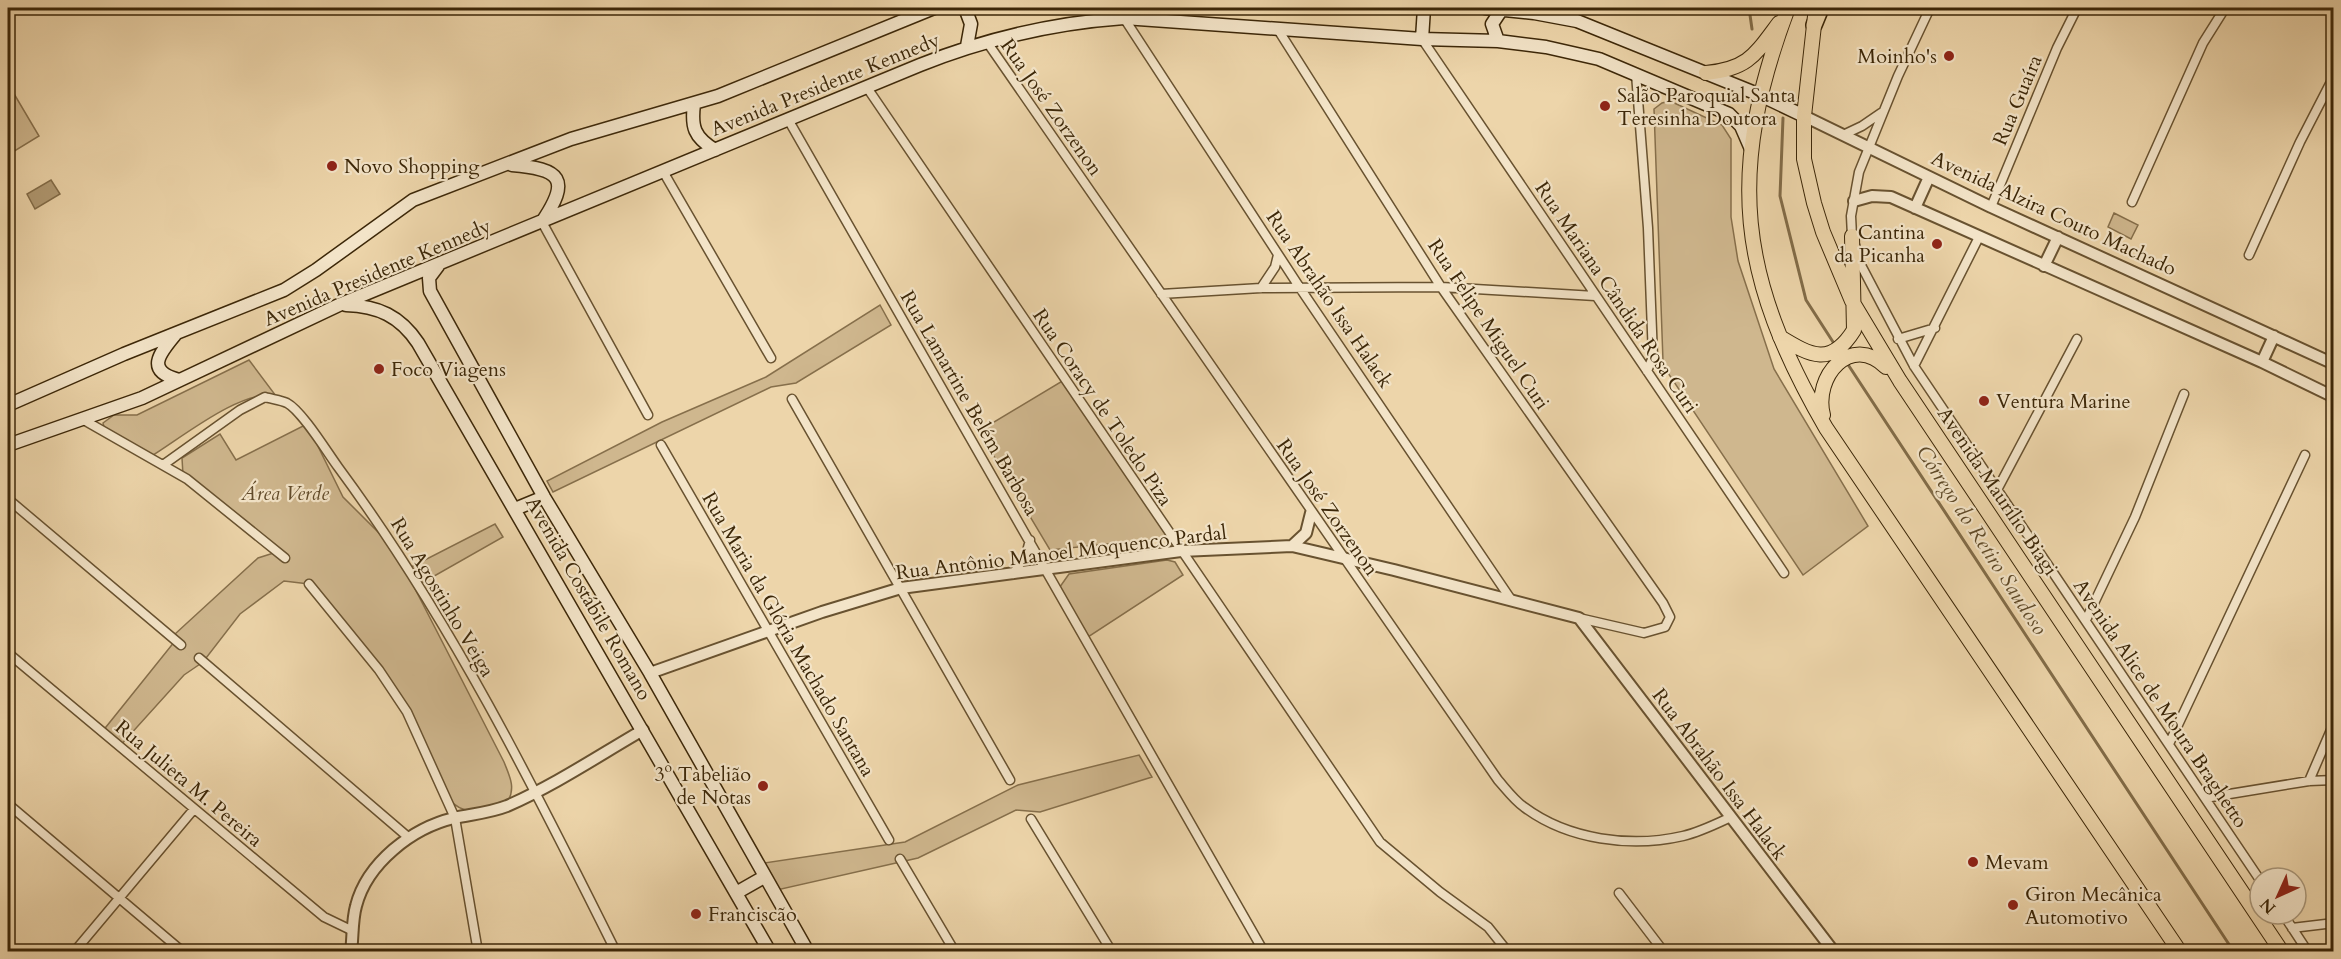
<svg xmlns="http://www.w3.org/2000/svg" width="2341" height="959" viewBox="0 0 2341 959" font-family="Cardo,serif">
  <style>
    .green { fill: #cfb78e; stroke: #866f4b; stroke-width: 1.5 }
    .water { fill: #b19a73; stroke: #826c48; stroke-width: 1.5 }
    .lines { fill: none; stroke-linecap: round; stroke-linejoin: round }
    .stream { stroke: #826c48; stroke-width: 3 }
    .minor-casing { stroke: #685230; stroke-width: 11 }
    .tertiary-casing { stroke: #685230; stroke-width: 14 }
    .secondary-casing { stroke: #3c2708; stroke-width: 15 }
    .primary-casing { stroke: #3c2708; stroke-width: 16 }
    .motorway-casing { stroke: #3c2708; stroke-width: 18 }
    .minor { stroke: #f3e4c8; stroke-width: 8 }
    .tertiary { stroke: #f3e4c8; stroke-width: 10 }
    .secondary { stroke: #f3e4c8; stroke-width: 12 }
    .primary { stroke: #edd5aa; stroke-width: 14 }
    .motorway { stroke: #edd5aa; stroke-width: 15 }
    .poi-dot { fill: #8f2418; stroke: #f3e4c8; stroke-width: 2 }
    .labels { text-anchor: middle; stroke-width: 4.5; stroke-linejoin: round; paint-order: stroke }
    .poi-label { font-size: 20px; fill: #3c2708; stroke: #f3e4c8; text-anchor: start }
    .street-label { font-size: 20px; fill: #3c2708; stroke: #f3e4c8 }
    .park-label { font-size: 20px; font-style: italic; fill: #614b2a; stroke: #f3e4c8 }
    .water-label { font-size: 21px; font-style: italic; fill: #5f4a28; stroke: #f3e4c8 }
  </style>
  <rect width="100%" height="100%" fill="#edd5aa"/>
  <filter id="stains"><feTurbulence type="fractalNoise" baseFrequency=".00333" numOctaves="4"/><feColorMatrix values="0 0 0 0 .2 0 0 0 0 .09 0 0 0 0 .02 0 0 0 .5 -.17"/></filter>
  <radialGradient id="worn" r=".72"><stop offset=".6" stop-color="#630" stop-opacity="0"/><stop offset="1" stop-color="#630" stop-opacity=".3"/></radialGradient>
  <path class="green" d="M10 87 39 136 8 155V88Z
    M1670 101 1722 125 1731 139V217L1738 261 1774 369 1868 526 1803 575 1668 373 1663 361 1654 109 1662 103Z
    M2114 213 2138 225 2131 239 2108 227Z
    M880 305 891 325 796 383 771 387 553 492 547 481 662 422 766 377Z
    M249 360 276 396C242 388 180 439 150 457 132 448 107 447 103 423L114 415H137Z
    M1064 380 1175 537 1050 550 979 431Z
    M307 424 343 497 394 548 504 762C509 775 516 787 508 801 484 810 466 820 447 797L394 692 309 584 284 581 240 614 203 662 184 675 119 747 102 732 175 641V634L258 558 280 551 183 475 182 458 220 434 236 460Z
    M495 524 503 537 422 583 411 567Z
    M1167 560 1175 562 1183 575 1085 639 1057 591 1069 574Z
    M1139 755 1152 777 1040 812 1016 810 918 858 777 890 764 863 905 842 1018 785Z"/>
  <path class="water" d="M51 180 60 194 35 209 27 194Z"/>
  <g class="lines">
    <path class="stream" d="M1749 8 1752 29
      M1783 118 1780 196 1806 300 1835 345
      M1847 363 2234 952"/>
    <g class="minor-casing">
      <path id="minor" d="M1930 8 1898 76 1859 172 1851 216 1852 236 1862 267 1914 366 2260 880
        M1124 18 1300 288 1510 598
        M1277 28 1441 287 1663 603 1670 617 1665 627 1644 633 1579 618
        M1422 39 1784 573
        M987 42 1498 780C1506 789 1514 800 1524 807 1568 840 1631 848 1683 836 1700 832 1716 824 1731 817
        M1636 74 1648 228 1653 357 1647 371
        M868 89 1380 842 1440 892 1488 927 1508 952
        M789 121 1264 952
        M1843 135 1862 126 1881 113
        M664 173 771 358
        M2132 202 2203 43 2225 8
        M1991 207 2057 48 2077 8
        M542 222 648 415
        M2249 255 2300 142 2334 76
        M1261 288 1275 267 1278 255
        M1161 294 1261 288 1441 287 1595 296
        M1898 339 1935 328
        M1914 366 1979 237
        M792 399 1010 780
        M82 419 187 479 285 558
        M661 445 889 840
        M163 465 240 410 265 397C271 399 281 400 287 403 302 411 327 452 338 467 449 617 533 785 616 952
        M1997 490 2077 339
        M8 499 181 645
        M1013 574 1026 555 1030 540
        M309 584 379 670 407 712 455 818 478 952
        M2086 620 2135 517 2184 394
        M8 653 324 917 353 931
        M199 658 408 837
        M2169 744 2305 455
        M2309 781 2334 723
        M2205 798 2309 781 2334 780
        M8 804 183 952
        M1031 819 1112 952
        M900 859 955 952
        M1619 893 1664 952
        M2283 914 2308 952
        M2292 928 2334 923
        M74 952 194 809"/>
    </g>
    <g class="tertiary-casing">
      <path id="tertiary" d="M1804 116 1991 207 2334 364
        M1854 201 1872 196 1891 197 2262 362 2334 397
        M1915 208 1929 177
        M2044 266 2058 237
        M2262 362 2274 336
        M1292 546 1306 533 1311 513
        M650 673 822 612 901 588 1181 551 1292 546 1394 570 1579 618 1834 952
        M351 952C353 937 352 920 356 906 367 863 412 828 454 818 472 814 489 813 507 806 555 785 598 756 643 730"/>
    </g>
    <g class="secondary-casing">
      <path id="secondary" d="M965 8 971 24 967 46
        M1485 8 1534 13 1577 21 1760 95 1804 116
        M1422 39 1424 8
        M1498 41 1492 24 1502 9
        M694 104C691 127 694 137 715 150
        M512 165C561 169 571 179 542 222
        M438 266 429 278 430 291 544 497 650 673 808 952
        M346 305C378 306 400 316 418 343L770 952
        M175 335C159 354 145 371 179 380
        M8 405 124 354 284 290 316 270 413 200 571 139 718 96 934 8
        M8 445 142 398 341 304 920 65C985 39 1054 23 1124 18L1422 39 1498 41 1546 47 1599 59 1729 114 1741 126 1751 149
        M515 509 544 497
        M736 893 764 877"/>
    </g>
    <g class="primary-casing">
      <path id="primary" d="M1788 8C1726 173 1738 276 1826 428L2180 952
        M1815 16 1804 116V159L1814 203 1823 232 1852 301 1900 381 2282 952
        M1706 73C1748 69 1755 55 1779 23
        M1780 337C1811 356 1831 367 1854 330L1852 236
        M1823 415C1813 377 1851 332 1886 367"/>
    </g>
    <g class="motorway-casing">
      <path id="motorway" d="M1814 25 1821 8"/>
    </g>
    <use href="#minor" class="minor"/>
    <use href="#tertiary" class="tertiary"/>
    <use href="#secondary" class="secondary"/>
    <use href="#primary" class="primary"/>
    <use href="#motorway" class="motorway"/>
  </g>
  <g class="poi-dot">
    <circle cx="1949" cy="56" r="6"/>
    <circle cx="1605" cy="106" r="6"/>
    <circle cx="332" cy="166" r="6"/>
    <circle cx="1937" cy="244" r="6"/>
    <circle cx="379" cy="369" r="6"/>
    <circle cx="1984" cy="401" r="6"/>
    <circle cx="763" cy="786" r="6"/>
    <circle cx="1973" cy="862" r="6"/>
    <circle cx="2013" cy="905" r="6"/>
    <circle cx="696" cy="914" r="6"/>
  </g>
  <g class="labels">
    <g class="poi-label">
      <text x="1937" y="63" text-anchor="end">Moinho's</text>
      <text x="1617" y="102">Salão Paroquial Santa<tspan x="1617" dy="23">Teresinha Doutora</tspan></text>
      <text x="344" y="173">Novo Shopping</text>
      <text x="1925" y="239" text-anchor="end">Cantina<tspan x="1925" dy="23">da Picanha</tspan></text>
      <text x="391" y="376">Foco Viagens</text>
      <text x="1996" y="408">Ventura Marine</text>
      <text x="751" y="781" text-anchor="end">3º Tabelião<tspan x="751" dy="23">de Notas</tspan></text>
      <text x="1985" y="869">Mevam</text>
      <text x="2025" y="901">Giron Mecânica<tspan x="2025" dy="23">Automotivo</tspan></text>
      <text x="708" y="921">Franciscão</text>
    </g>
    <g class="street-label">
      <text transform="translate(825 84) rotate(-22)" y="7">Avenida Presidente Kennedy</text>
      <text transform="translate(2017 100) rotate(-67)" y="7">Rua Guaíra</text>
      <text transform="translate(1052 107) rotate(55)" y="7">Rua José Zorzenon</text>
      <text transform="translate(2054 213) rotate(25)" y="7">Avenida Alzira Couto Machado</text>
      <text transform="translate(377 272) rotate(-23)" y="7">Avenida Presidente Kennedy</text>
      <text transform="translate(1617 297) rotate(56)" y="7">Rua Mariana Cândida Rosa Curi</text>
      <text transform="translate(1330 299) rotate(56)" y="7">Rua Abrahão Issa Halack</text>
      <text transform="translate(1489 324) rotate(56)" y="7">Rua Felipe Miguel Curi</text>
      <text transform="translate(970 403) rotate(60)" y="7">Rua Lamartine Belém Barbosa</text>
      <text transform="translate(1103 407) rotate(56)" y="7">Rua Coracy de Toledo Piza</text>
      <text transform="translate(1998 491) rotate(56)" y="7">Avenida Maurílio Biagi</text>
      <text transform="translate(1328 507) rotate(55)" y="7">Rua José Zorzenon</text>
      <text transform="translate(1061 552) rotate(-7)" y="7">Rua Antônio Manoel Moquenco Pardal</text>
      <text transform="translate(443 597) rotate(59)" y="7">Rua Agostinho Veiga</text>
      <text transform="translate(589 598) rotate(60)" y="7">Avenida Costábile Romano</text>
      <text transform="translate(789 634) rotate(60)" y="7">Rua Maria da Glória Machado Santana</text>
      <text transform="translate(2161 703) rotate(56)" y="7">Avenida Alice de Moura Braghetto</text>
      <text transform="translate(1720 774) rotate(53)" y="7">Rua Abrahão Issa Halack</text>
      <text transform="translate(189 783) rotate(40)" y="7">Rua Julieta M. Pereira</text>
    </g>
    <g class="park-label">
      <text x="285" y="500">Área Verde</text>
    </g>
    <g class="water-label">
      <text transform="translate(1982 540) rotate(57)" y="7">Córrego do Retiro Saudoso</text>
    </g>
  </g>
  <rect width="2341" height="959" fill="none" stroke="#edd5aa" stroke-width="30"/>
  <rect x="9" y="9" width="2323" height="941" fill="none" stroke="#3c2708" stroke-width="3"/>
  <rect x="15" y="15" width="2311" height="929" fill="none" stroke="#3c2708" stroke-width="1.5"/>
  <g transform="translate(2278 896) rotate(225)"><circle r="28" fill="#f3e4c8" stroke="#aa987b" stroke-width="1.5"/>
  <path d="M0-4.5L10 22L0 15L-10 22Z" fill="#8f2418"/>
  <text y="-9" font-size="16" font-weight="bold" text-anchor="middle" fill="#3c2708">N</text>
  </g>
  <rect width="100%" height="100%" filter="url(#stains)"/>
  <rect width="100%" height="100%" fill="url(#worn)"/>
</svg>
